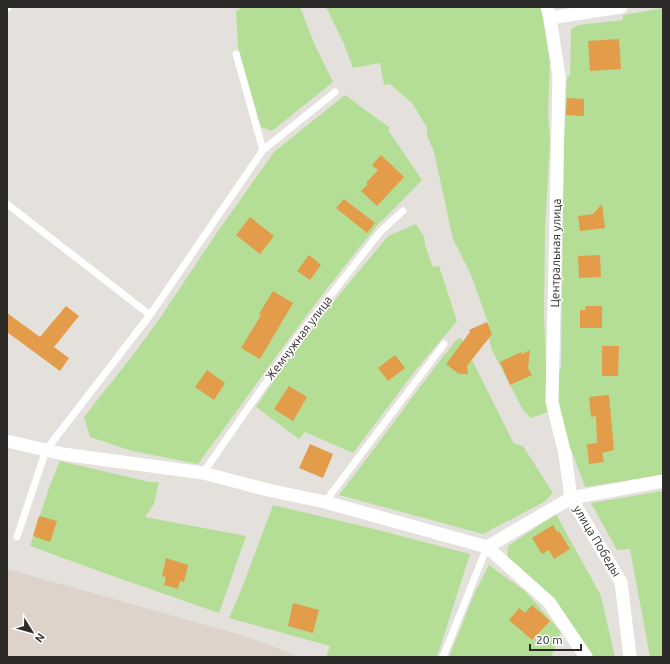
<svg xmlns="http://www.w3.org/2000/svg" width="670" height="664" viewBox="0 0 670 664" font-family="Ubuntu,sans-serif">
  <style>
    .built { fill: #ddd3ca }
    .green { fill: #b4de96 }
    .building { fill: #e29c4a }
    .lines { fill: none; stroke-linecap: round; stroke-linejoin: round }
    .service { stroke: #fff; stroke-width: 7 }
    .minor { stroke: #fff; stroke-width: 13 }
    .labels { text-anchor: middle; stroke-width: 3; stroke-linejoin: round; paint-order: stroke }
    .street-label { font-size: 12px; fill: #2c2b29; stroke: #fff }
  </style>
  <rect width="100%" height="100%" fill="#e4e0dc"/>
  <path class="built" d="M7 569 245 636 301 657H7Z"/>
  <path class="green" d="M243 7H300L314 43 333 82 272 131 261 127 238 47 236 11Z
    M326 7H541L550 61 548 113 550 140 545 229 544 314 548 412 531 418 523 410 492 350 485 326 489 325 471 275 453 239 434 152 427 136V128L413 104 390 84 384 85 380 63 353 68 344 44Z
    M663 8V475L585 487 571 449H568L557 403 559 370 561 369 564 134 567 77 570 76 571 29 579 25 623 20V15Z
    M345 95 390 128 388 130 422 180 382 221H381C316 299 258 382 198 464L132 451 90 437 84 417 133 355 160 318 214 237 274 152Z
    M416 224 424 236 425 245 432 265 434 267 439 266 457 321 415 371 353 453 305 432 299 439 256 407 285 364 316 323 388 236Z
    M461 338 514 444 523 446 553 493 544 502 483 534 339 495C379 444 416 390 457 339Z
    M60 461 150 482H159L154 504 145 517 246 536 219 613 124 580 135 544 124 580 30 546 49 488Z
    M663 491V657H650L630 549 617 550 591 503Z
    M273 505 370 528 470 554 437 657H326L330 646 229 618 240 593Z
    M556 514 601 596 615 657H594L553 598 507 559 508 546Z
    M489 565 525 591 561 632 551 657H449L475 592Z"/>
  <path class="building" d="M619 39 621 69 590 71 588 41Z
    M567 98 584 99V116L566 115Z
    M381 155 404 177 377 206 361 191 368 184 366 183 378 170 372 165Z
    M344 199 375 223 367 233 336 208Z
    M602 204 605 228 580 231 578 216 593 214Z
    M250 217 274 236 260 254 236 235Z
    M309 255 321 265 310 280 297 271Z
    M600 255 601 277 579 278 578 256Z
    M273 291 293 303 260 359 241 348 261 315 259 314Z
    M66 306 79 316 54 347 69 358 60 371 7 332V313L40 337Z
    M586 306H602V328H580V310H585Z
    M487 322 492 334 467 366 468 374H459L446 364 470 332 469 330Z
    M602 346H619L618 376H602Z
    M530 350 528 368 532 375 510 385 500 362 521 352 522 354Z
    M395 355 405 368 388 381 378 368Z
    M207 370 225 383 214 400 195 387Z
    M289 386 307 397 293 421 274 409Z
    M609 395 614 450 602 453 604 462 589 464 587 444 597 443 596 416 591 417 589 397Z
    M310 444 333 454 323 478 299 468Z
    M39 516 57 521 50 542 33 536Z
    M553 525 557 532 559 531 570 549 554 559 549 550 542 554 532 538Z
    M166 558 188 565 184 582 180 581 178 589 164 585 166 577 162 576Z
    M293 603 319 610 313 633 288 626Z
    M532 605 550 621 532 640 509 620 519 608 525 613Z"/>
  <g class="lines">
    <path class="service" d="M7 9 8 7
      M236 54 263 150
      M7 204 150 315
      M203 473 294 342 380 232 403 211
      M325 502 444 344
      M17 537 46 450 150 315 263 150 335 92
      M443 657 487 547"/>
    <path class="minor" d="M547 7 550 18 559 76 552 402 565 454 571 498 621 582 630 657
      M550 18 621 7
      M7 441 63 454 203 473 268 490 325 502 487 547 549 602 586 657
      M487 547 571 498 663 481"/>
  </g>
  <g class="labels">
    <g class="street-label">
      <text transform="translate(556 253) rotate(-89)" y="4">Центральная улица</text>
      <text transform="translate(299 338) rotate(-53)" y="4">Жемчужная улица</text>
      <text transform="translate(597 541) rotate(59)" y="4">улица Победы</text>
    </g>
  </g>
  <rect width="670" height="664" fill="none" stroke="#2c2b29" stroke-width="16"/>
  <g transform="translate(32 632) rotate(127)" stroke="#ffffff" stroke-width="3" paint-order="stroke">
  <path d="M0-3L7 15L0 10L-7 15Z" fill="#2c2b29"/>
  <text y="-6" font-size="11" font-weight="bold" text-anchor="middle" fill="#2c2b29">N</text>
  </g>
  <path d="M530 644v6h51v-6" fill="none" stroke="#2c2b29" stroke-width="2"/>
  <text x="536" y="644" font-size="12" fill="#2c2b29" stroke="#ffffff" stroke-width="3" paint-order="stroke">20 m</text>
</svg>
